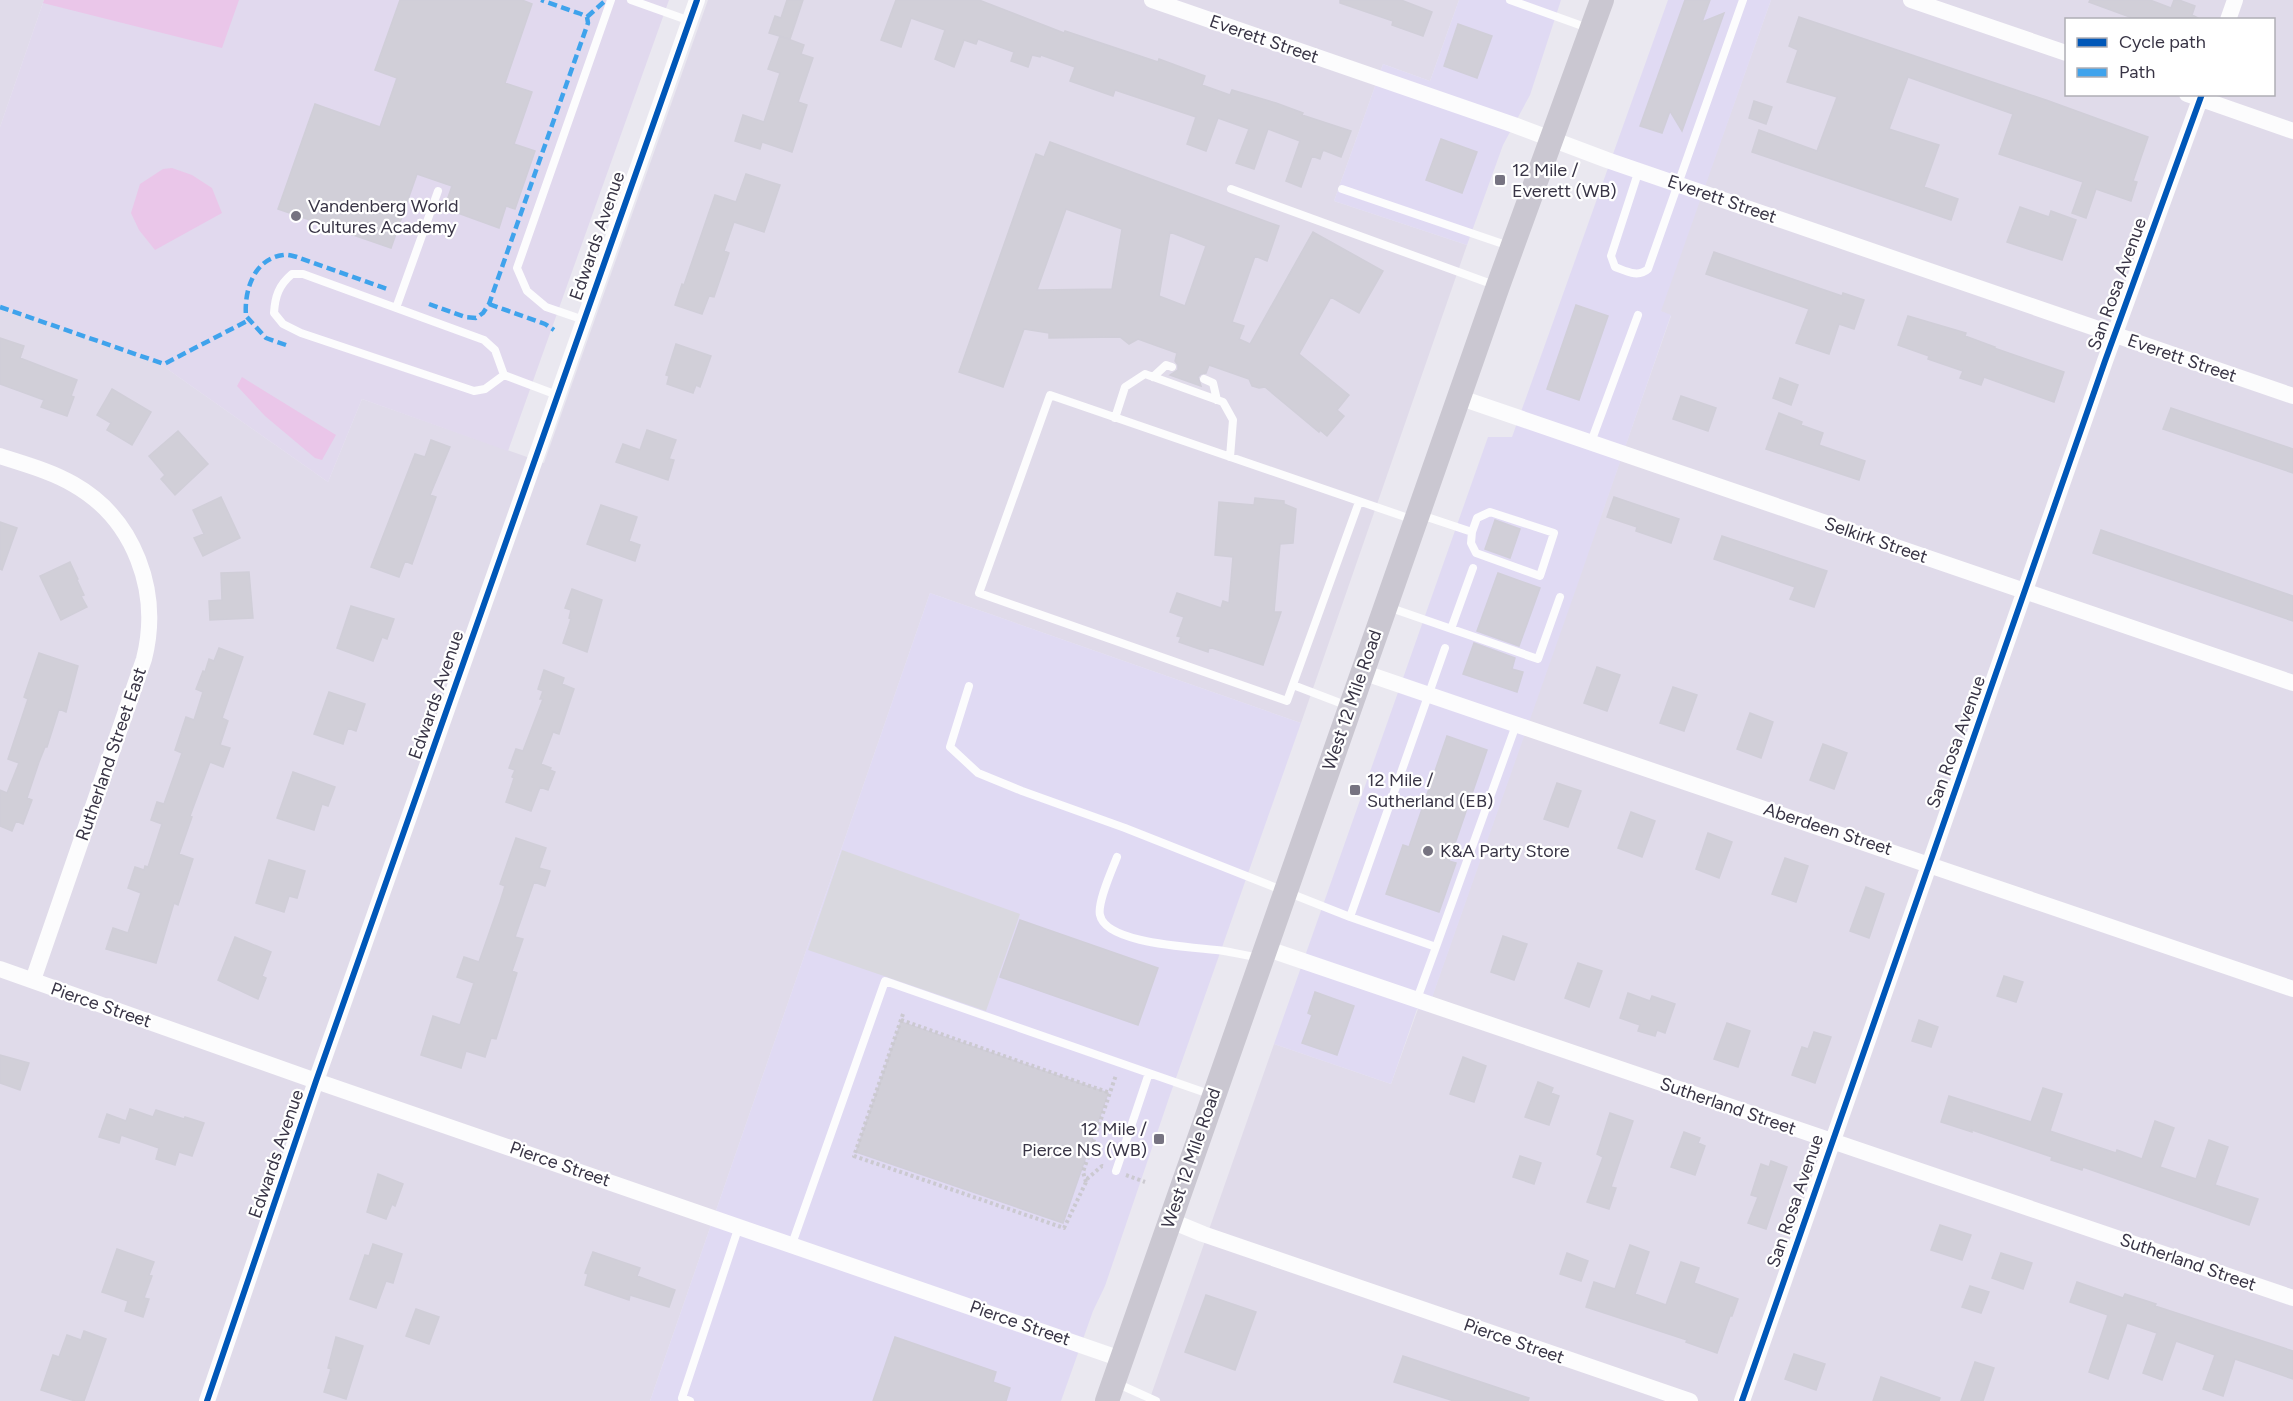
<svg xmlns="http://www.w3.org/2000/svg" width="2293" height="1401" viewBox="0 0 2293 1401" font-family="Figtree,sans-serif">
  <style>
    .residential { fill: #e0dbea; fill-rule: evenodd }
    .commercial { fill: #e0daf3 }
    .education { fill: #e1d9ee }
    .green { fill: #eac6e9 }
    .parking { fill: #d9d8df }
    .building { fill: #d1cfd8; stroke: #d0ced8; stroke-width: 1.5; fill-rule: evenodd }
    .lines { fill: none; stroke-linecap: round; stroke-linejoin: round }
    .path { stroke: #cbc9d0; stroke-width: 4; stroke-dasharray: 3 3; stroke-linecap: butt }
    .service { stroke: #fcfcfd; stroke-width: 8 }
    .minor { stroke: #fcfcfd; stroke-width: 16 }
    .secondary { stroke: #cac7d1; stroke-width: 24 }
    .quiet { stroke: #3fa3ec; stroke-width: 4.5; stroke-dasharray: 9 4.5; stroke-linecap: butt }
    .cycleway-casing { stroke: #fff; stroke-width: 10 }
    .cycleway { stroke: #0057b8; stroke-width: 6 }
    .poi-dot { fill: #767381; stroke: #fff; stroke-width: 2 }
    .labels { text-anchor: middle; stroke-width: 4.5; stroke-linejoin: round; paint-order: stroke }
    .street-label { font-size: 18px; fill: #383445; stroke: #fff }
    .poi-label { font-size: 18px; fill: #383445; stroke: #fff; text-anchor: start }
  </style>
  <rect width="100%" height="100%" fill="#eae8f0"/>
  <path class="residential" d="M0 0H44L0 127Z
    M708 0H1459L1430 81 1383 64 1334 201 1467 245 1301 723 930 593 650 1401H0V305L163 366 328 482 362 399 544 463Z
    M1771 0H2293V1401H1149L1274 1044 1391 1084 1418 1009 1427 1011 1671 316 1660 311ZM2066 20H2274V94H2066Z"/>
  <path class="commercial" d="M1459 0H1561L1530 95 1503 145 1467 245 1334 201 1383 64 1430 81Z
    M1668 0H1771L1661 311 1671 315 1577 586 1427 1012 1417 1009 1391 1084 1274 1044 1488 437H1512Z
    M930 593 1301 723 1170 1095 1105 1286 1093 1311 1061 1401H650Z"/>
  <path class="education" d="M44 0H669L508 451 362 399 328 482 163 366 0 305V127Z"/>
  <path class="green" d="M44 0H239L222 48 43 3Z
    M172 168 192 175 212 188 222 213 155 250 139 230 131 213 140 184 163 169Z
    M242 377 336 435 322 460 315 458 265 416 237 386Z"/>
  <path class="parking" d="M842 850 1020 914 986 1011 808 950Z"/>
  <path class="building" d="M400 0H522L532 4 505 83 532 92 514 144 535 151 515 209 506 206 499 228 455 212 456 209 445 206 452 186 417 174 391 248 278 209 315 104 380 127 397 78 375 70Z
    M787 0H803L790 39 769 33 775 16 781 18Z
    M896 0H979L1064 33 1065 31 1158 62 1159 59 1205 76 1202 85 1230 95 1232 90 1276 103 1303 113 1302 115 1351 131 1341 157 1323 150 1320 159 1312 156 1301 187 1286 181 1300 141 1268 129 1254 169 1236 163 1249 129 1218 118 1206 151 1187 144 1196 117 1115 90 1113 96 1070 81 1075 67 1041 55 1040 57 1032 55 1028 67 1011 61 1014 52 978 39 976 44 964 40 954 67 935 59 945 30 911 18 901 47 881 40Z
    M1340 0H1401L1432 12 1423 36 1392 25 1393 21 1340 3Z
    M1685 0H1710L1702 22 1724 13 1682 131 1670 111 1662 133 1640 126Z
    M2090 0H2150L2171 8 2174 0H2179L2195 6 2192 15 2198 18V20H2138L2089 2Z
    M1799 17 2046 100 2148 137 2133 181 2137 182 2131 201 2096 189 2086 218 2072 213 2083 182 1999 154 2013 114 1908 77 1889 129 1939 145 1924 187 1958 199 1951 220 1752 152 1759 130 1817 151 1837 97 1787 82 1798 50 1789 46Z
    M1458 24 1492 36 1477 78 1444 66Z
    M780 36 804 45 801 54 813 58 798 102 807 105 792 152 762 142 760 149 735 141 743 115 764 122 780 73 768 69Z
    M1754 101 1772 107 1766 124 1749 118Z
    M1441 139 1477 152 1462 193 1426 180Z
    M1050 142 1279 226 1267 261 1255 256 1232 322 1244 326 1239 339 1250 344 1313 232 1383 271 1359 313 1331 297 1299 354 1349 395 1337 410 1344 416 1327 436 1320 430 1319 432 1265 387 1259 388 1252 386 1249 379 1209 365 1206 373 1201 374 1198 377 1201 386 1170 375 1178 370V365L1175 361 1177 353 1138 339 1129 344 1120 337 1049 338V333L1024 329 1003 387 959 372 1036 154 1044 157ZM1066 209 1122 229 1112 289 1037 290ZM1170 232 1206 246 1185 306 1159 296Z
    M746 174 780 185 764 232 734 222 724 251 729 253 714 297 709 296 702 314 675 305 682 284 684 285 715 195 736 202Z
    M2020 207 2049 217 2051 211 2076 220 2062 260 2007 242Z
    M1714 252 1842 296 1843 293 1864 300 1854 329 1839 324 1829 354 1796 343 1809 309 1706 274Z
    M1576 305 1608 316 1579 400 1547 389Z
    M1908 316 1966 333 1965 336 1995 347 1994 348 2064 372 2054 402 1984 377 1981 385 1960 378 1963 371 1928 359 1929 356 1898 345Z
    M0 338 24 346 20 358 77 380 71 396 74 397 67 416 41 407 44 400 0 384Z
    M676 344 711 356 700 387 696 385 693 393 667 384 669 376 666 375Z
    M1780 378 1798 385 1791 405 1773 398Z
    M112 389 151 412 132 445 107 430 111 423 97 415Z
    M1681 396 1716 408 1708 431 1673 419Z
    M2171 408 2293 449V473L2163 429Z
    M1779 413 1802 422 1801 425 1823 433 1819 445 1865 461 1859 480 1766 449Z
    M647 430 676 440 669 459 674 460 668 480 616 462 623 444 640 450Z
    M178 431 208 464 175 495 161 479 165 475 149 456Z
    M431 440 450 447 430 495 436 497 412 564 405 561 399 577 371 567 415 454 425 457Z
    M221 497 240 538 203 556 194 538 204 534 193 510Z
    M1614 497 1679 519 1671 543 1636 531 1637 527 1607 517Z
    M1255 498 1284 501V504L1296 509 1293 543 1280 544 1274 612H1281L1263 665 1209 647 1208 652 1179 642 1181 637 1177 636 1184 617 1170 612 1177 593 1221 608 1223 601 1229 603 1233 557 1215 555 1219 502 1254 505Z
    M601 505 637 517 629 541 640 545 635 561 587 544Z
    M1495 520 1520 529 1510 558 1485 549Z
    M0 522 17 528 2 570 0 569Z
    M2101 530 2293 596V621L2093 553Z
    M1722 536 1827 571 1814 607 1790 599 1795 587 1714 559Z
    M70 562 78 579 77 580 84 595 81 596 87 607 61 620 40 576Z
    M249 572 253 618 210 620 209 601 222 600 221 573Z
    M1498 573 1540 588 1519 646 1477 631Z
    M572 589 602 600 587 652 563 643 571 619 569 618 571 610 565 608Z
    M351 606 394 619 387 639 382 637 373 661 337 648Z
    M1474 643 1515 658 1512 669 1523 672 1517 692 1463 674Z
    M219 648 243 657 222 718 228 721 220 745 230 748 223 767 210 762 190 816 192 817 179 854 193 859 178 905 174 903 156 963 106 949 113 928 128 933 141 893 128 888 135 867 144 870 145 866 148 867 162 824 151 820 157 802 164 804 182 753 175 750 186 717 194 720 203 692 196 689 203 671 205 672 209 659 214 661Z
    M39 653 78 666 66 712 59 709 47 747H45L39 762 27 798 32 800 23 824 16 821 12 831 0 826V790L7 793 19 763 8 759 28 699 24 697Z
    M1597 667 1620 675 1607 711 1584 703Z
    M544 670 564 678 562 684 574 689 559 734 553 732 541 764 551 768 550 770 555 772 548 790 540 787 531 811 506 802 514 778 512 777 515 770 509 768 516 749 523 751 543 699H540L543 691 538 689Z
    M1673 687 1697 695 1684 731 1660 723Z
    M329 692 365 704 356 731 348 728 343 744 314 734Z
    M1750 713 1773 722 1761 758 1737 749Z
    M1447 736 1487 750 1449 861 1456 863 1439 912 1386 894 1403 845 1409 847Z
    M1823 744 1847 753 1834 789 1810 780Z
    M293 772 335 787 328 806 322 804 314 830 277 818Z
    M1557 783 1581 791 1568 827 1544 819Z
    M1631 812 1655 821 1642 857 1618 848Z
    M1708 833 1732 842 1719 878 1696 869Z
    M516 838 546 848 539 868 550 871 545 886 534 882 515 937 523 939 512 971 517 973 496 1039 491 1038 485 1057 466 1051 461 1068 421 1055 433 1016 460 1025 474 983 457 977 464 957 479 962 500 902 505 886 500 884Z
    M1785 858 1808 866 1796 902 1772 894Z
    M269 860 305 871 297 898 289 896 284 912 256 903Z
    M1866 887 1884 894 1869 938 1850 931Z
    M1020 920 1158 968 1138 1025 1000 977Z
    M1503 936 1527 944 1514 980 1491 972Z
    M235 937 271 952 262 976 266 978 258 999 218 980Z
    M1578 963 1602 971 1589 1007 1565 998Z
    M2004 976 2023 982 2016 1002 1997 996Z
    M1315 992 1354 1006 1337 1055 1302 1043 1312 1015 1308 1013Z
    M1628 993 1650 1001 1652 996 1675 1004 1665 1033 1657 1030 1655 1036 1638 1031 1640 1025 1620 1018Z
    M1919 1020 1938 1027 1931 1047 1912 1041Z
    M901 1022 1108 1093 1063 1223 856 1152Z
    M1727 1023 1750 1031 1738 1067 1714 1059Z
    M1814 1032 1831 1037 1815 1083 1792 1075 1802 1047 1808 1049Z
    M0 1055 29 1063 20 1090 0 1083Z
    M1463 1057 1486 1066 1474 1102 1450 1094Z
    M1538 1082 1553 1088 1551 1093 1559 1096 1549 1125 1525 1117Z
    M2043 1088 2062 1094 2050 1131 2116 1153 2117 1150 2142 1159 2155 1121 2174 1128 2160 1167 2196 1179 2209 1140 2228 1147 2215 1185 2258 1199 2249 1225 2083 1167 2082 1170 2051 1160 2052 1157 1972 1130V1132L1941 1122 1949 1096 2031 1122Z
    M130 1109 153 1117 156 1110 184 1119 185 1117 204 1123 192 1156 179 1152 175 1165 156 1159 159 1148 121 1135 119 1143 99 1137 107 1114 126 1121Z
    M1610 1113 1633 1121 1611 1187 1616 1188 1609 1209 1587 1202 1603 1157 1597 1154Z
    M1684 1132 1700 1138 1698 1143 1705 1146 1695 1175 1671 1167Z
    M1520 1156 1541 1163 1534 1184 1513 1177Z
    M1771 1161 1787 1167 1766 1229 1748 1223 1758 1197 1751 1195 1761 1164 1769 1167Z
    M378 1174 403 1184 395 1206 392 1204 386 1219 367 1212Z
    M1940 1225 1971 1235 1962 1260 1931 1250Z
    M373 1244 402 1254 393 1283 386 1281 376 1308 350 1299 365 1255 369 1256Z
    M1630 1245 1649 1252 1635 1294 1666 1305 1681 1262 1699 1268 1694 1283 1738 1299 1732 1316H1730L1717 1353 1686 1342 1687 1340 1586 1307 1594 1282 1615 1289Z
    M117 1249 154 1262 149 1275 152 1276 144 1298 149 1299 143 1317 125 1311 128 1301 102 1292Z
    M593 1252 640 1268 637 1276 675 1290 669 1307 630 1295 629 1300 585 1285 588 1274 585 1273Z
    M1567 1253 1588 1261 1581 1281 1560 1274Z
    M2001 1253 2032 1263 2023 1289 1992 1278Z
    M2077 1282 2123 1298 2125 1294 2156 1304 2155 1306 2293 1351V1379L2235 1359 2223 1396 2203 1389 2215 1355 2176 1341 2162 1380 2143 1373 2157 1333 2127 1323 2108 1379 2089 1372 2108 1315 2070 1302Z
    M1970 1286 1989 1292 1981 1313 1962 1307Z
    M1206 1295 1256 1312 1235 1370 1185 1352Z
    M416 1309 439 1317 429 1344 406 1336Z
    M84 1331 106 1339 84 1401H75L41 1390 53 1355 59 1357 67 1335 81 1340Z
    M336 1337 363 1346 346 1399 324 1392 331 1369 328 1368Z
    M895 1337 996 1372 993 1382 1010 1388 1006 1401H873Z
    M1794 1354 1825 1364 1816 1390 1785 1379Z
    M1403 1356 1529 1398 1528 1401H1454L1394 1382Z
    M1975 1362 1994 1368 1983 1401H1961Z
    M1881 1377 1940 1398 1939 1401H1873Z"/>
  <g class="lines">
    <path class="path" d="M903 1014 854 1156 1064 1228 1088 1178 1102 1166 1105 1167
      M901 1020 1110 1093
      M1126 1175 1145 1182
      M1086 1182 1083 1172 1116 1075"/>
    <path class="service" d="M631 0 690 21
      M1510 0 1588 28
      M1639 170 1611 256 1615 267C1626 271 1638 278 1648 269L1743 0
      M1231 189 1497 286
      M1342 189 1509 246
      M396 308 438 191
      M584 320 546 307 527 291 517 268 611 0
      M504 375 485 389 474 391 301 333 283 324 274 313C275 296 279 285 292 274H303L484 340 495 350 504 375 557 395
      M1153 377 1166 365 1172 367
      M1204 379 1213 383 1217 400
      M1115 418 1125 387 1145 374 1223 402 1233 420 1230 457
      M1591 442 1638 315
      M1359 502 1287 701 979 593 1050 395 1414 520
      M1421 515 1472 532 1471 543 1476 553 1540 576 1554 533 1490 512 1477 518 1472 532
      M1388 607 1538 659 1560 597
      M1451 629 1473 568
      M1293 685 1348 706
      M969 686 950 747 978 773 1022 791 1125 828 1350 917 1445 648
      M1117 857C1112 870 1097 903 1100 915 1106 945 1198 947 1224 951 1236 953 1248 956 1261 958
      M1350 917 1436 947 1417 999
      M1436 947 1516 725
      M1116 1171 1149 1073
      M792 1244 885 981 1212 1095
      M1116 1383 1156 1401
      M690 1401 682 1398 739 1226"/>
    <path class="minor" d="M1152 0 1514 125 1607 160 2293 396
      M1911 0 2066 53
      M2228 20 2235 0
      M2187 94 2293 131
      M1458 397 2293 683
      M0 456C24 464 51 471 73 484 135 519 161 592 144 659L33 980
      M1362 672 2293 989
      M1265 948 2293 1298
      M0 969 316 1081 1121 1359
      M1169 1220 1203 1234 1690 1401
      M207 1401 316 1081 697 0
      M1742 1401 2105 361 2202 94"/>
    <path class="secondary" d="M1107 1401 1498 286 1602 0"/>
    <path class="quiet" d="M587 17 606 0
      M429 304 465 317 476 318 483 313 489 304 588 23 587 17 581 14 541 0
      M489 304 545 324 554 330
      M0 307 164 364 249 320
      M286 345 266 338 246 316C244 292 253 259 283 255 287 254 293 256 297 257L387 289"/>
    <g class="cycleway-casing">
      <path id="cycleway" d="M207 1401 316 1081 697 0
        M1742 1401 2105 361 2202 94"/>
    </g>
    <use href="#cycleway" class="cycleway"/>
  </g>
  <g class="poi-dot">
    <rect x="1494" y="174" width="12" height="12" rx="3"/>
    <circle cx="296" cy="216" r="6"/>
    <rect x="1349" y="784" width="12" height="12" rx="3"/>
    <circle cx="1428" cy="851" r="6"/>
    <rect x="1153" y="1133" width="12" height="12" rx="3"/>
  </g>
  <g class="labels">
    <g class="street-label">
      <text transform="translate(1264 39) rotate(19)" y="6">Everett Street</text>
      <text transform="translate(1722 199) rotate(19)" y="6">Everett Street</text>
      <text transform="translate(597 236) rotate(-71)" y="6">Edwards Avenue</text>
      <text transform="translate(2117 284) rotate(-70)" y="6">San Rosa Avenue</text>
      <text transform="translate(2182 358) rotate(19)" y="6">Everett Street</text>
      <text transform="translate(1876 540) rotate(19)" y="6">Selkirk Street</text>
      <text transform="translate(436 695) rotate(-71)" y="6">Edwards Avenue</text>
      <text transform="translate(1352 700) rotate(-71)" y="6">West 12 Mile Road</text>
      <text transform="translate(1956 742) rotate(-70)" y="6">San Rosa Avenue</text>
      <text transform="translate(111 754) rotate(-71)" y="6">Rutherland Street East</text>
      <text transform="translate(1828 829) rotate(18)" y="6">Aberdeen Street</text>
      <text transform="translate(101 1005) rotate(19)" y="6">Pierce Street</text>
      <text transform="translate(1728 1106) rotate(19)" y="6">Sutherland Street</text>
      <text transform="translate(276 1154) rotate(-71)" y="6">Edwards Avenue</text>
      <text transform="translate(1191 1158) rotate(-71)" y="6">West 12 Mile Road</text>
      <text transform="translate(560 1164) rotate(19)" y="6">Pierce Street</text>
      <text transform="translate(1795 1201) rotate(-71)" y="6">San Rosa Avenue</text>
      <text transform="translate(2188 1262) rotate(19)" y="6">Sutherland Street</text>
      <text transform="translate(1020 1323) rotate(19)" y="6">Pierce Street</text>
      <text transform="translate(1514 1341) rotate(19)" y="6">Pierce Street</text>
    </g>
    <g class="poi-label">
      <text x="1512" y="176">12 Mile /<tspan x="1512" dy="21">Everett (WB)</tspan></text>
      <text x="308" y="212">Vandenberg World<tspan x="308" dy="21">Cultures Academy</tspan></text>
      <text x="1367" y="786">12 Mile /<tspan x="1367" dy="21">Sutherland (EB)</tspan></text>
      <text x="1440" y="857">K&amp;A Party Store</text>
      <text x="1147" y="1135" text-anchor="end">12 Mile /<tspan x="1147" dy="21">Pierce NS (WB)</tspan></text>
    </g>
  </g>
  <rect x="2065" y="18" width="210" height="78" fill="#ffffff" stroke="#afaeb5" stroke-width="1.5"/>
  <rect x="2077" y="38" width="30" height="9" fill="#0057b8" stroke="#afaeb5" stroke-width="1.5"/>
  <text x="2119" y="48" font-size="18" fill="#383445">Cycle path</text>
  <rect x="2077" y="68" width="30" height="9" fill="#3fa3ec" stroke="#afaeb5" stroke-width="1.5"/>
  <text x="2119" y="78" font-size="18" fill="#383445">Path</text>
</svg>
